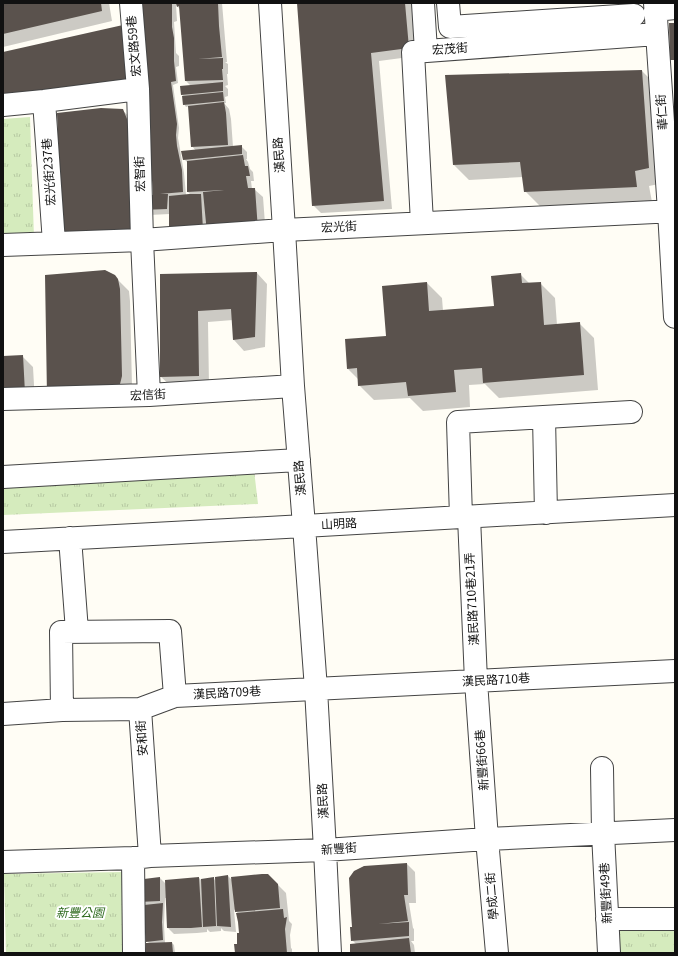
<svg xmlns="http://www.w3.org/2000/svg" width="678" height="956" viewBox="0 0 678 956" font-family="Georgia,'Noto Sans TC',serif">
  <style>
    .park { fill: url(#park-tufts) }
    .shadow { fill: #0003; fill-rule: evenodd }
    .building { fill: #5a524d }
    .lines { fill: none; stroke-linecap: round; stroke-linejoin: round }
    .minor-casing { stroke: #444; stroke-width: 24 }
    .minor { stroke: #fff; stroke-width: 22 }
    .labels { text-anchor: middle; stroke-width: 4; stroke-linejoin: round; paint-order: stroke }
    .street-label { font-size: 12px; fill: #111; stroke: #fff }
    .park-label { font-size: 12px; font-style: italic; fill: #2f6b1f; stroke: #fff }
  </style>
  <defs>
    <pattern id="park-tufts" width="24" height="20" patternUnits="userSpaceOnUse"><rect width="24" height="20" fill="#d5ebbd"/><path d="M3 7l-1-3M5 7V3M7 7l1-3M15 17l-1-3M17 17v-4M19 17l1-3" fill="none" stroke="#b6c8a1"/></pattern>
  </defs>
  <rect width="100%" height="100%" fill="#fffdf5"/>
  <path class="park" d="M30 117 34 238 3 239V119Z
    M254 470 258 504 3 515V488Z
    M124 872 125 953H6L4 874Z
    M614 923H675V953H616Z"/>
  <path class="shadow" d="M3 3H109L112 21 3 47Z
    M141 3H222L227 62H225L228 64V74H227L228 85 225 86 228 89V96L225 97 226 103H224L229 109 231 119 233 147 241 146 247 152V159H246L248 162 250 169 253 172 254 181H251L252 189H254L263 197 266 237 207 232 170 214 149 215 144 234 74 246 122 110 133 120 143 196 154 195ZM176 5 180 9 186 81 191 86 182 95 185 97 184 104 186 107 189 106 192 146 196 151 184 159 188 163V192L191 195H186L184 173 180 149 178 138 179 128 173 85 178 83 176 67 179 66V56L176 53 174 22 177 21Z
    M298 3H412L417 56 379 61 392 209 321 213 313 205Z
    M642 71 657 86 664 183 649 186 652 202 540 206 525 191 523 177 469 180 454 165Z
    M257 273 267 284 265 347 244 351 234 340 233 320 208 322 209 386 172 387 161 377V275Z
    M520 274 529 283H540L555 298 557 325 579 323 594 338 598 390 499 398 485 384 469 385 470 407 423 411 410 398 374 400 359 385V380L348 369 387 337 427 283 442 298 443 311 495 307Z
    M114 276 129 291 130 301 132 387 59 406Z
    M22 356 33 367 35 403 3 357Z
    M407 864 415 872 416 903H409L413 928 414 929V941H411L414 945 415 953H352L356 944 352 940 353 928Z
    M228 876 233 881 278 885 286 893 289 921 292 924 290 935 291 948 292 949V953H236L238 945 240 934 238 914 237 912 236 909 234 910 236 932 224 931 221 928V931L210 932 207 929V932L197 933 174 934 168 928 167 898H165L164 925 165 943H172L174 945 175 953H147L150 944 147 941 139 902 160 878 166 884 199 878 201 880 213 878 216 881Z"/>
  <path class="building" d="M3 3H101L102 11 3 34Z
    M140 3H172V27L174 38V61L176 81 171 82 177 124 176 135 177 146 182 170 183 192 160 194H168L167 209 142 210V195H153Z
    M176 3H218L219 26 222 57 198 59 223 58V69H222L223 80 185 81 179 6 177 7Z
    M297 3H405L409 48 371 53 384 201 312 206Z
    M669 23H675V60H670Z
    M123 25 128 82 3 97V52Z
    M642 70 649 168 635 171 637 187 524 192 520 162 453 165 445 75Z
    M223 82V91L181 95 180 86Z
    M223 92 224 101 183 105 182 96Z
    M224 102 226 113 228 145 191 147 188 106Z
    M101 108 123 109 129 124 134 223 127 234 62 236 57 113Z
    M242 145V154L183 160 181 151Z
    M243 155 245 166H248L250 176H246L248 188H255L258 230 207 233 203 192 224 190 187 192V161Z
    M189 194H201L203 230 169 235V196Z
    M105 270 115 275 118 279 120 289 122 376 119 388 47 396 45 275Z
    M257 272 255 337 233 340 231 309 198 311 199 376 160 377V274Z
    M521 273 522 283 541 282 544 325 580 322 584 375 483 383 482 368 454 370 456 392 408 396 406 382 358 386 357 368 347 369 345 339 386 336 382 286 427 282 429 311 494 306 491 276Z
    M23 355 25 393 3 392V356Z
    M407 863 408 895H404L408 921 378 924 409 922V936L351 941 350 927H352L351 913 349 878 354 871 364 866Z
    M262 874H268L278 884 280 908 235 912 231 877Z
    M228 875 231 927 217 926 215 877Z
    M160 877V901L138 902 144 879Z
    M199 877 202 927 191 928H167L165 880Z
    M214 877 216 926 203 927 201 879Z
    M163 903 162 922 163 940 146 942 144 923V905Z
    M283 909 284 918 287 917 285 929 287 953H235L234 944H237V933H239L238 922 236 913Z
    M409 938 411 953H350V944Z
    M172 942 173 953H146V943Z"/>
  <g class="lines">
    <g class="minor-casing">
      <path id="minor" d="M131 3 138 89
        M270 3 284 230 293 386 304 526 316 689 325 850 330 953
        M423 3 426 51
        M448 3 450 27 634 15
        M655 3 669 211 675 317
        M655 10 675 8
        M44 101 54 243
        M3 105 44 101 138 89 142 240 149 395
        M422 223 413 52 657 34
        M3 245 142 240 284 230 675 211
        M3 399 149 395 293 386
        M544 417 546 513
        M3 477 299 460
        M461 517 458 422 631 412
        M469 517 476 681 487 839 497 953
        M70 538 77 631
        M3 542 304 526 675 505
        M140 709 175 696 675 671
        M62 710 61 632 170 631 175 696
        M3 714 62 710 140 709 150 856
        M602 768 603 833 609 953
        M133 858 134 953
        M3 862 133 858 150 856 325 850 487 839 675 830
        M607 919H675"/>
    </g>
    <use href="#minor" class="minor"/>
  </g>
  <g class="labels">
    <g class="street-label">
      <text transform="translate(134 46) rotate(-95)" y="4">宏文路59巷</text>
      <text transform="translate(450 49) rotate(-4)" y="4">宏茂街</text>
      <text transform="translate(662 112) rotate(-94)" y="4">華仁街</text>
      <text transform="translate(279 155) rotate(-94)" y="4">漢民路</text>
      <text transform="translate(49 172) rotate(-94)" y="4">宏光街237巷</text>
      <text transform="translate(140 174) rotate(-92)" y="4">宏智街</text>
      <text transform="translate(339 227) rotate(-3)" y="4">宏光街</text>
      <text transform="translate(148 395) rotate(-3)" y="4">宏信街</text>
      <text transform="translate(300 478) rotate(-95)" y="4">漢民路</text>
      <text transform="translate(339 524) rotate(-3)" y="4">山明路</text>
      <text transform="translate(472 599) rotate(-93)" y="4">漢民路710巷21弄</text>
      <text transform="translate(496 680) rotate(-3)" y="4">漢民路710巷</text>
      <text transform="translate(227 693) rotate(-3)" y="4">漢民路709巷</text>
      <text transform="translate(142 738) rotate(-94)" y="4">安和街</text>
      <text transform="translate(482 760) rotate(-94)" y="4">新豐街66巷</text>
      <text transform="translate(323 801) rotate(-93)" y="4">漢民路</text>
      <text transform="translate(339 849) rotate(-4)" y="4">新豐街</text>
      <text transform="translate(606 893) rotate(-93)" y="4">新豐街49巷</text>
      <text transform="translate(492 896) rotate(-95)" y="4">學成二街</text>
    </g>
    <g class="park-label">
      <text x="80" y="917">新豐公園</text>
    </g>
  </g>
  <rect width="678" height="956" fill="none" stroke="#111111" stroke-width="8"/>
</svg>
